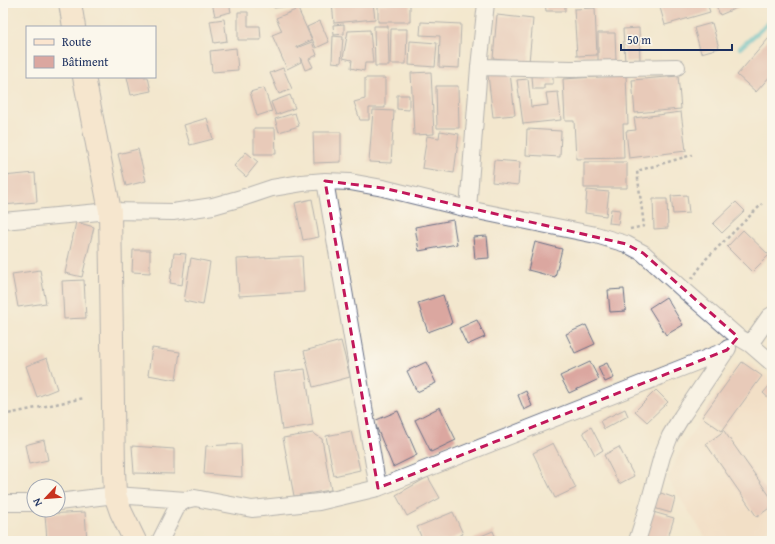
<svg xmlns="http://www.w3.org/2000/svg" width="775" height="544" viewBox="0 0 775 544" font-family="'Gentium Book Plus',serif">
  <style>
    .built { fill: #f2d5bd }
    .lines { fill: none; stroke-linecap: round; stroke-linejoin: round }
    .stream { stroke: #4cbac6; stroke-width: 4.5 }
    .building { fill: #dba7a0 }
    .street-casing { stroke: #676f85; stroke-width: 18 }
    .secondary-casing { stroke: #676f85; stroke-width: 24 }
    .path { stroke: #676f85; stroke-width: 2.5; stroke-dasharray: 3 3; stroke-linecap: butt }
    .street { stroke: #fff; stroke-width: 16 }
    .secondary { stroke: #fbe5cf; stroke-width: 22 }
    .marked { fill: none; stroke: #c2185b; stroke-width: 3; stroke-dasharray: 8 5; stroke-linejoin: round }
  </style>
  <rect width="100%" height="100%" fill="#fbf7ec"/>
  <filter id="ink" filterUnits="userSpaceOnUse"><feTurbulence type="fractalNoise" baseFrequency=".025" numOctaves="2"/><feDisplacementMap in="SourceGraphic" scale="8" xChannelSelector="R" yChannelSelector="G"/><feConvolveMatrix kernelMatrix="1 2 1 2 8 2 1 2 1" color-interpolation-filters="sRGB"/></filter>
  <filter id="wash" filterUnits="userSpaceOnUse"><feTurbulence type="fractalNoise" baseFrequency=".012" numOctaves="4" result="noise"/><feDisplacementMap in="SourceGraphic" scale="16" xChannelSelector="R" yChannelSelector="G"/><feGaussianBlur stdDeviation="0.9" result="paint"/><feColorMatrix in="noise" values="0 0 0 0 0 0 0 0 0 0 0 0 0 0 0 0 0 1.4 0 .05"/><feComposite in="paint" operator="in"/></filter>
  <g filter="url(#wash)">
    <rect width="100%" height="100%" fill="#f3e7ce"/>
    <path class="built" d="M750 362 772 381V526L752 541H708L668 480 678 455 735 366Z"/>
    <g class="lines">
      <path class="stream" d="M740 48 772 20"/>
    </g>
    <g id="blocks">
      <path class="building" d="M212 3H229L231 12 215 16Z
        M273 3H298V5L274 8Z
        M332 3H373L375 19 334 23Z
        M410 3V22H378V4Z
        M545 3H565V11H546Z
        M663 3H707L710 12 665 25 659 4Z
        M715 3H748L720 15Z
        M595 8 597 55 577 56 574 9Z
        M298 9 312 40 296 47V48L312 42 317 55 309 59 313 67 305 70 300 57 301 62 287 69 272 35 282 31 276 18Z
        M238 12H248V26H260L261 40H238Z
        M497 15 533 19 529 62 493 58Z
        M224 19 227 41 214 43 210 21Z
        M320 21 329 42 316 48 307 27Z
        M421 22 461 24 459 68 439 67 440 36 420 35Z
        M712 23 719 48 701 53 694 28Z
        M344 24V34L334 35 333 25Z
        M374 26H388L389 66H375Z
        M639 28 640 62H625L623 29Z
        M391 29H407L406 64H390Z
        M370 30 373 63H365L364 71 351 68 352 60 343 58 348 31Z
        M598 33H615L616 61H598Z
        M333 36 343 37 341 63 332 62Z
        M769 38 772 40V74L756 92 737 75Z
        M410 41 437 43 435 67 409 65Z
        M236 48 238 70 212 72 210 51Z
        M283 68 292 89 279 94 270 73Z
        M431 72 434 134 414 135 411 73Z
        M510 73 515 115 493 117 488 75Z
        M626 75 628 124H623L624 158 576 159 574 121H565L563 79Z
        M532 76H553V84H544V89H533Z
        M678 76 681 109 635 113 632 80Z
        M127 77H148L151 91 131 95Z
        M365 78H385V108H369V120H360L354 102 365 99Z
        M528 79 531 107 548 105 546 93 558 92 561 120 523 124 517 80Z
        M436 86H458L459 128H437Z
        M264 88 272 111 257 116 250 92Z
        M290 95 295 108 276 115 271 102Z
        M397 95H409V110L397 109Z
        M373 110 394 111 391 163 369 162Z
        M681 112 686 151 629 158 626 131 636 130 634 118Z
        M295 113 299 126 279 132 275 119Z
        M207 118 213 139 190 145 184 125Z
        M254 128H275L276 154H254Z
        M527 129 561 131 560 157 526 155Z
        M440 131 459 134 454 173 422 168 427 136 439 138Z
        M313 132H341V162L314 163Z
        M138 149 146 181 126 186 118 154Z
        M246 152 258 162 246 177 234 166Z
        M494 160 520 162 518 185 492 182Z
        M584 162H627V188H584Z
        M35 173 37 202 3 205V176Z
        M587 190 609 192 606 216 585 213Z
        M687 195 689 213 673 214 671 196Z
        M312 199 319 237 303 240 295 203Z
        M653 199H667L668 228 654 229Z
        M736 202 745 211 722 233 713 224Z
        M611 209 620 210 618 224 609 223Z
        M453 220 457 244 419 251 415 227Z
        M76 222 94 227 82 277 65 273Z
        M743 230 769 255 752 272 727 247Z
        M487 236 489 258 475 259 473 237Z
        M535 242 562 249 555 277 528 270Z
        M133 250H150V273L132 272Z
        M174 253 186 254 182 285 170 283Z
        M302 256 304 292 239 296 237 259Z
        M191 258 210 262 203 305 184 301Z
        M40 270 46 303 18 307 12 274Z
        M84 280 86 318 64 319 62 281Z
        M624 289 626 311 610 312 608 290Z
        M443 295 452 323 428 332 418 303Z
        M666 297 683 325 666 335 649 308Z
        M477 320 485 337 467 345 459 328Z
        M586 325 595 344 575 353 566 334Z
        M341 341 350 377 313 387 304 351Z
        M152 348 180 352 176 380 148 375Z
        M47 358 57 389 37 397 26 366Z
        M426 362 436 383 417 392 407 371Z
        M590 362 599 379 569 393 560 376Z
        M742 362 762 376 722 431 702 417Z
        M607 363 614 378 605 382 598 367Z
        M305 369 313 425 282 430 274 373Z
        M770 385 772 387V401L763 393Z
        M656 390 668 402 647 422 635 411Z
        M526 391 532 406 524 410 518 395Z
        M440 407 456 440 431 452 415 420Z
        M625 409 628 416 604 429 600 421Z
        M398 411 417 455 393 467 374 421Z
        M591 427 603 450 595 455 583 432Z
        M351 431 360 470 334 476 326 436Z
        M724 431 772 499V506L757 517 706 444Z
        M313 433 322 439 331 490 294 496 283 438Z
        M44 440 48 460 29 464 25 445Z
        M553 443 576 488 555 498 533 453Z
        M241 444 242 477 204 474 206 446Z
        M132 446 174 449V474L134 473Z
        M619 447 634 476 619 484 604 455Z
        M428 477 440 498 407 516 396 495Z
        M658 492 675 498 671 513 654 508Z
        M85 512 87 541H47L45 514Z
        M453 512 463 534 447 541H423L417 527Z
        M653 512 674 518 667 541H645Z
        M493 531 497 541H469Z"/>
    </g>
  </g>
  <g filter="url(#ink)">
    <use href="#blocks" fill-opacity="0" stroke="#676f85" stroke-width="1"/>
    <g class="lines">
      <g class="street-casing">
        <path id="street" d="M479 67 571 69 677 67
          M325 181 378 488
          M468 209 479 67 486 3
          M3 221 110 211 173 212 213 206 245 197 272 188 302 183 325 181 350 182 383 188 468 209 596 235 626 244 643 253 684 290 738 337 750 344 772 363
          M750 344 769 317 772 315
          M58 502 115 495 186 500
          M3 503H34
          M160 541 178 505 186 500 195 498 252 509 319 502 378 488 727 350
          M637 541 649 503 662 456 670 436 682 416 728 348"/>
      </g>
      <g class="secondary-casing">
        <path id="secondary" d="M70 3 74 27
          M84 77 110 211 114 469 115 495 121 512 135 541"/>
      </g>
      <path class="path" d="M630 229 644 226 637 171 692 155
        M692 279 706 259 762 204
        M3 415 84 398"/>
      <use href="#street" class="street"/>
      <use href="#secondary" class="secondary"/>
    </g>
  </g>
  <path d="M0 0H775V544H0ZM325 181 383 188 626 244 643 253 738 337 727 350 378 488Z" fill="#f3e7ce" fill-opacity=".55" fill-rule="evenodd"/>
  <path class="marked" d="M325 181 383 188 626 244 643 253 738 337 727 350 378 488Z"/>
  <rect width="775" height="544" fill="none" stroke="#fbf7ec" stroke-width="16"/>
  <rect x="26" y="26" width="130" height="52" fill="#fbf7ec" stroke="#a1a7b3"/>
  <rect x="34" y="39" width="20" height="6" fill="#fbe5cf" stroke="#a1a7b3"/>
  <text x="62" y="46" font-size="12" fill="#1b2f5e">Route</text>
  <rect x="34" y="56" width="20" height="12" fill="#dba7a0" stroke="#a1a7b3"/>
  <text x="62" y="66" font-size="12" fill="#1b2f5e">Bâtiment</text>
  <g transform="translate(46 498) rotate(244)"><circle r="19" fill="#fbf7ec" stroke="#a1a7b3"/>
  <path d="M0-3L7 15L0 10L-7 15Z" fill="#c8321e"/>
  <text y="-6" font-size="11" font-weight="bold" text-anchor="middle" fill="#1b2f5e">N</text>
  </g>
  <path d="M621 44v6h111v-6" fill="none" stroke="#1b2f5e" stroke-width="2"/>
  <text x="627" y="44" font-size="12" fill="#1b2f5e" stroke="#fbf7ec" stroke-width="3" paint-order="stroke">50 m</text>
</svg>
